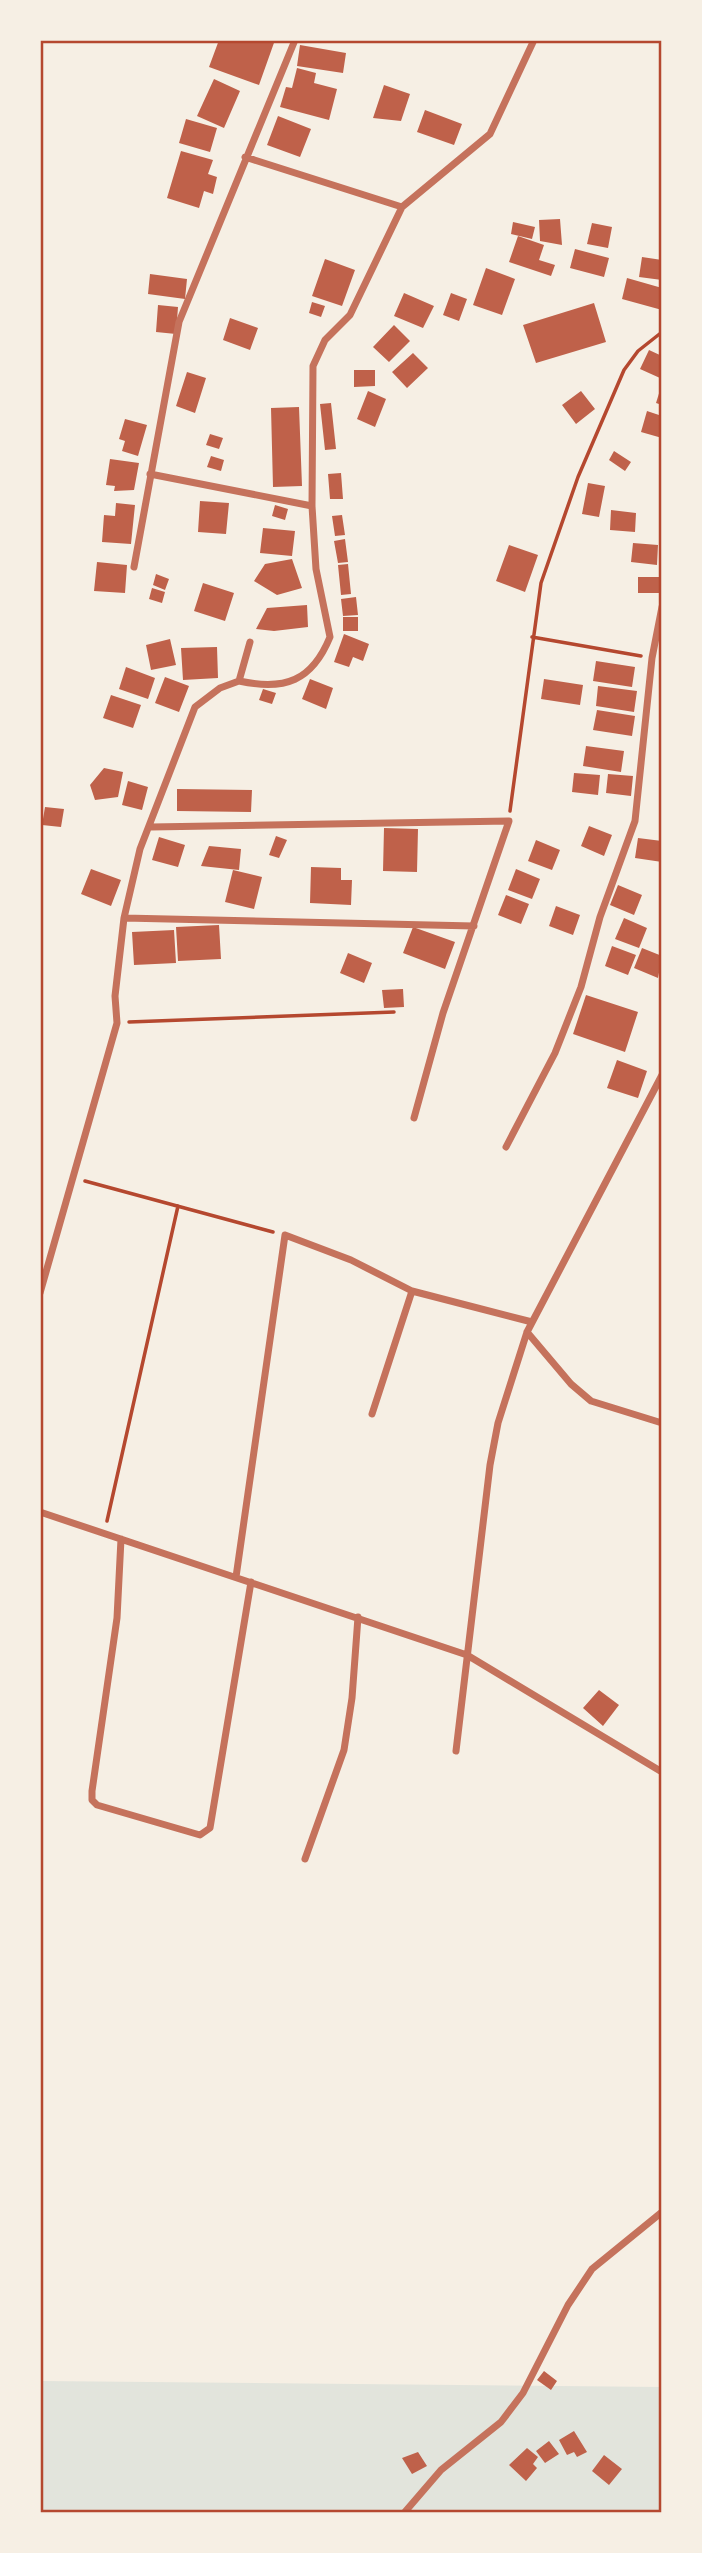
<svg xmlns="http://www.w3.org/2000/svg" width="702" height="2553" viewBox="0 0 702 2553" font-family="Arial,sans-serif">
  <style>
    .green { fill: #e2e4dc }
    .building { fill: #bf614a }
    .lines { fill: none; stroke-linecap: round; stroke-linejoin: round }
    .path { stroke: #b5482f; stroke-width: 3.5 }
    .minor { stroke: #c5725c; stroke-width: 7 }
    .neatline { fill: none; stroke: #b5482f; stroke-width: 2.5 }
  </style>
  <rect width="100%" height="100%" fill="#f6efe4"/>
  <path class="green" d="M40 2381 662 2387V2513H40Z"/>
  <path class="building" d="M219 40H275L259 85 209 67Z
    M300 45 346 53 343 73 297 66Z
    M297 68 316 73 314 83 337 89 329 120 280 107 286 87 292 88Z
    M214 79 240 91 224 128 197 116Z
    M384 85 410 94 401 121 373 118Z
    M425 110 462 124 454 145 417 132Z
    M278 116 311 129 300 157 267 145Z
    M186 119 217 128 210 152 179 143Z
    M181 151 213 160 208 174 217 177 213 194 204 191 199 208 167 198Z
    M560 219 562 245 540 241 539 220Z
    M513 222 535 227 532 239 511 234Z
    M592 223 612 227 608 248 587 244Z
    M518 236 544 245 539 260 555 265 551 276 509 262Z
    M575 249 609 258 604 277 570 268Z
    M642 257 662 260V280L639 277Z
    M325 259 355 270 342 306 312 296Z
    M486 268 515 279 502 315 473 305Z
    M150 274 187 279 185 299 148 294Z
    M627 278 662 288V310L622 299Z
    M404 293 434 306 423 328 394 316Z
    M451 293 467 299 459 321 443 315Z
    M312 302 325 306 321 317 309 313Z
    M594 303 606 342 536 363 523 325Z
    M158 305 178 307 176 334 156 332Z
    M230 318 258 328 250 350 223 340Z
    M394 325 410 341 389 362 373 347Z
    M649 350 662 356 660 378 640 369Z
    M413 353 428 368 407 388 392 372Z
    M354 370H375V386L354 387Z
    M187 372 206 378 195 413 176 406Z
    M661 387H662V405L656 403Z
    M368 391 386 399 375 427 357 419Z
    M581 391 595 409 576 424 562 405Z
    M331 403 336 449 325 450 320 404Z
    M299 407 302 486 273 487 271 408Z
    M647 411 662 416V438L641 432Z
    M125 419 147 425 138 456 122 451 125 441 119 439Z
    M210 434 223 438 219 449 206 445Z
    M614 451 631 462 625 471 609 460Z
    M211 456 224 460 221 471 207 467Z
    M110 459 139 463 134 490 114 491 115 486 106 485Z
    M341 473 343 499H330L328 474Z
    M588 483 605 486 599 517 582 514Z
    M200 501 229 503 226 534 198 532Z
    M116 503 135 505 131 544 102 542 104 515 115 516Z
    M275 505 288 509 285 520 272 516Z
    M611 510 636 513 635 532 610 530Z
    M342 515 345 535 335 536 332 516Z
    M263 528 295 531 292 556 260 553Z
    M345 539 348 562 338 563 334 541Z
    M633 543 658 545 657 565 631 562Z
    M509 545 538 555 525 592 496 581Z
    M292 559 302 588 277 595 254 581 265 564Z
    M97 562 127 565 125 593 94 591Z
    M348 564 351 594 341 595 338 565Z
    M156 574 169 579 165 590 153 585Z
    M638 577H659V593H638Z
    M203 583 234 593 225 621 194 611Z
    M152 588 165 592 162 603 149 599Z
    M356 597 358 615 343 616 341 599Z
    M307 605 308 627 274 631 256 629 267 608Z
    M343 617H358V631H343Z
    M344 634 369 644 363 661 353 657 349 667 334 662Z
    M170 639 176 665 151 670 146 645Z
    M217 647 218 678 183 680 181 648Z
    M596 661 635 667 632 687 593 681Z
    M126 667 155 678 148 699 119 689Z
    M165 677 189 686 179 712 155 703Z
    M310 679 333 688 326 709 302 699Z
    M544 679 583 685 580 705 541 699Z
    M598 686 637 691 634 712 596 706Z
    M263 689 276 693 272 704 259 700Z
    M111 695 141 705 133 728 103 718Z
    M597 710 635 716 632 736 593 730Z
    M586 746 624 751 621 772 583 766Z
    M104 768 123 772 118 797 95 800 90 785Z
    M574 773 600 775 598 795 572 792Z
    M608 774 633 776 631 796 606 793Z
    M128 781 148 787 142 810 122 805Z
    M177 789 252 790 251 812 177 811Z
    M45 807 64 809 61 827 42 825Z
    M589 826 612 835 604 856 581 846Z
    M384 828 418 829 417 872 383 871Z
    M276 836 287 840 279 858 269 855Z
    M159 837 185 845 178 867 152 860Z
    M638 838 662 841V862L635 858Z
    M536 840 560 850 552 870 528 861Z
    M209 846 241 849 239 870 201 866Z
    M311 867 341 868V880H352L351 905 310 903Z
    M91 869 121 880 111 906 81 894Z
    M516 869 540 879 532 899 508 890Z
    M233 870 262 877 254 909 225 902Z
    M618 885 642 895 634 915 610 905Z
    M506 895 529 904 521 924 498 915Z
    M556 906 580 915 573 935 549 926Z
    M624 918 647 928 639 948 615 939Z
    M219 925 221 959 178 961 176 927Z
    M413 927 455 942 445 969 403 953Z
    M174 930 176 963 134 965 132 932Z
    M612 946 636 955 628 975 605 966Z
    M642 948 662 956 658 978 634 968Z
    M348 953 372 963 364 983 340 973Z
    M403 989 404 1007 384 1008 382 990Z
    M586 995 638 1012 625 1052 573 1034Z
    M617 1060 647 1071 638 1098 607 1088Z
    M599 1690 619 1705 603 1726 583 1708Z
    M544 2371 557 2381 551 2390 537 2380Z
    M574 2431 587 2452 577 2457 574 2452 567 2455 559 2440Z
    M549 2441 559 2454 545 2463 536 2451Z
    M527 2448 538 2457 533 2464 537 2468 526 2481 509 2465Z
    M418 2452 427 2466 412 2474 402 2458Z
    M604 2455 622 2469 609 2485 592 2471Z"/>
  <g class="lines">
    <path class="path" d="M532 637 641 656
      M510 811 541 583 578 477 624 370 638 351 662 332
      M129 1022 394 1012
      M85 1181 273 1232
      M107 1521 178 1206"/>
    <path class="minor" d="M245 157 402 207
      M150 474 312 506
      M134 567 179 322 295 40
      M239 681C285 691 312 681 330 637L316 569 312 506 313 366 325 340 350 315 402 207 490 134 534 40
      M239 681 250 642
      M151 827 509 821 443 1013 414 1118
      M124 918 474 926
      M506 1147 555 1053 581 987 600 917 635 821 652 658 662 607
      M40 1293 117 1023 115 996 124 918 140 849 195 707 220 688 239 681
      M527 1332 571 1384 591 1401 662 1423
      M372 1414 412 1291
      M40 1512 467 1655 662 1772
      M121 1539 117 1618 92 1791V1800L97 1805 200 1835 210 1828 251 1582
      M236 1577 285 1235 351 1260 412 1291 532 1322
      M456 1751 490 1465 498 1423 527 1332 662 1075
      M305 1859 344 1750 352 1698 358 1617
      M404 2513 441 2470 501 2422 523 2393 568 2305 592 2269 662 2212"/>
  </g>
  <rect width="702" height="2553" fill="none" stroke="#f6efe4" stroke-width="84"/>
  <rect x="42" y="42" width="618" height="2469" class="neatline"/>
</svg>
